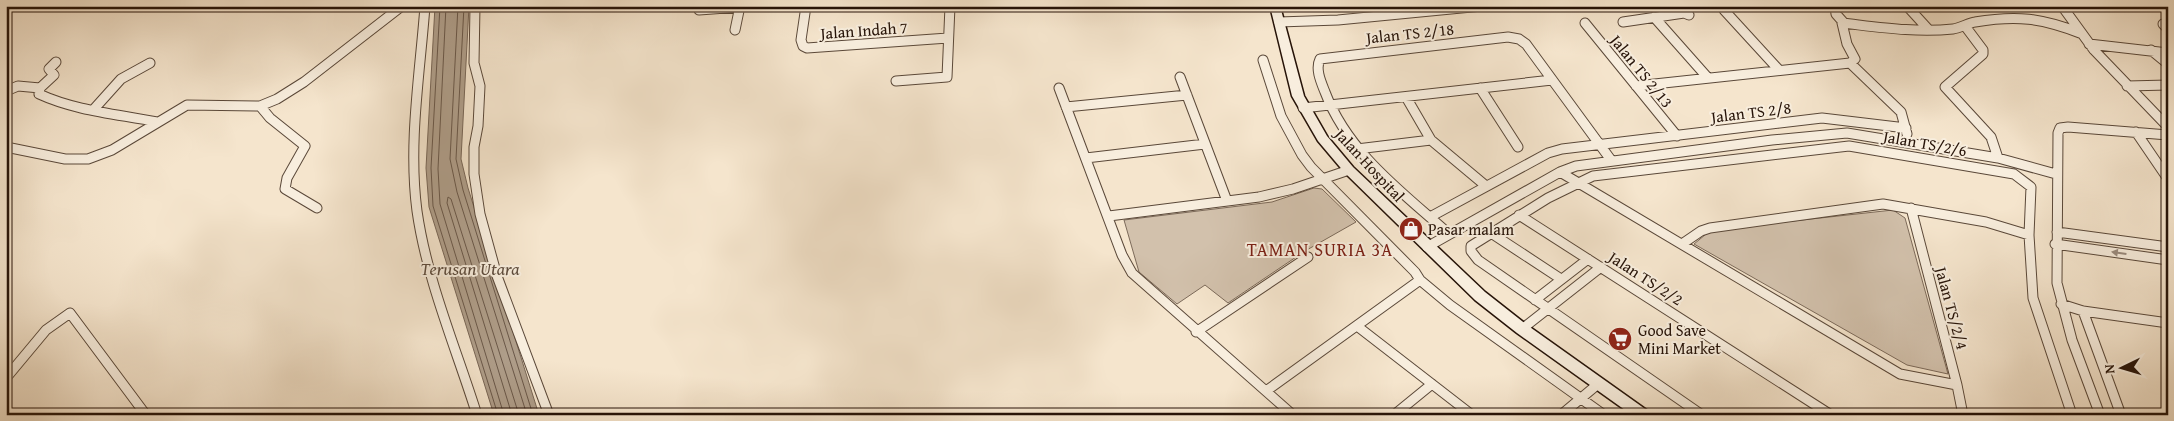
<svg xmlns="http://www.w3.org/2000/svg" width="2174" height="421" viewBox="0 0 2174 421" font-family="'Gentium Book Plus',serif">
  <style>
    .green { fill: #d2c1ac; stroke: #7c6a5a }
    .water { fill: #af9e8a; stroke: #786656 }
    .lines { fill: none; stroke-linecap: round; stroke-linejoin: round }
    .shore { stroke: #6a5849; stroke-width: 1 }
    .street-casing { stroke: #5a4839; stroke-width: 11 }
    .secondary-casing { stroke: #261308; stroke-width: 3 }
    .street { stroke: #f8eede; stroke-width: 9 }
    .secondary { fill: #f8eede; fill-rule: evenodd }
    .oneway { fill: #9a8b7e }
    .labels { text-anchor: middle; stroke-width: 4; stroke-linejoin: round; paint-order: stroke }
    .street-label { font-size: 16px; fill: #261308; stroke: #f8eede }
    .poi-label { font-size: 16px; fill: #261308; stroke: #f8eede; text-anchor: start }
    .neighbourhood-label { font-size: 18px; letter-spacing: 1px; fill: #7a1f14; stroke: #f8eede }
    .water-label { font-size: 18px; font-style: italic; fill: #5d4b3c; stroke: #f8eede }
  </style>
  <rect width="100%" height="100%" fill="#f5e5cd"/>
  <filter id="stains"><feTurbulence type="fractalNoise" baseFrequency=".004" numOctaves="4"/><feColorMatrix values="0 0 0 0 .2 0 0 0 0 .09 0 0 0 0 .02 0 0 0 .5 -.17"/></filter>
  <radialGradient id="worn" r=".72"><stop offset=".6" stop-color="#630" stop-opacity="0"/><stop offset="1" stop-color="#630" stop-opacity=".3"/></radialGradient>
  <path class="green" d="M1314 188 1322 189 1356 222 1305 251 1228 303 1205 285 1177 304 1139 272 1124 220 1272 202Z
    M1893 210 1905 218 1948 374 1907 365 1694 244 1711 230Z"/>
  <path class="water" d="M435 6H469L461 159 468 188 539 415H494L429 207 426 168Z"/>
  <g class="lines">
    <path class="shore" d="M440 6 431 168 433 206 498 415
      M446 6 438 169 440 204 504 415
      M458 6 450 159 457 192 527 415
      M464 6 456 159 463 190 533 415
      M512 415 447 203 448 197 451 199 519 415"/>
    <g class="street-casing">
      <path id="street" d="M425 6C420 74 408 143 417 211 427 281 456 348 477 415
        M475 6 474 63 480 86 478 126 474 147V174L480 214 497 276 549 415
        M806 6 801 40 803 46 807 48 948 38
        M1835 6 1836 14 1844 23
        M1907 6 1928 29
        M2062 6 2094 50 2168 127
        M699 10 740 7
        M1724 10 1779 70
        M1654 17 1708 78
        M1279 22 1338 20 1482 6
        M1623 22 1684 13 1689 15
        M1585 23 1677 136
        M2163 24 2168 29
        M1965 26 1983 50V54L1945 87 1991 137 1998 158
        M735 30 740 6
        M2089 44 2168 53
        M2151 50 2168 64
        M1263 60 1281 116 1302 155 1311 167 1415 272 1420 280 1450 305 1604 415
        M56 62 49 69 54 75 40 88 39 94C76 111 117 114 157 122
        M1180 77 1227 201
        M896 81 947 77 950 6
        M1636 86 1850 63
        M2127 86 2168 85
        M1059 88 1122 255 1132 273 1293 415
        M1480 88 1518 147
        M6 91 18 86 40 88
        M1406 97 1431 140 1486 186
        M260 106 270 118 305 146 287 178 285 189 317 208
        M1066 107 1187 95
        M1303 108 1552 80
        M94 109 121 79 150 63
        M2136 132 2168 179
        M1907 134 1901 112 1850 63 1855 59 1847 44 1842 23C1878 27 1916 33 1953 29 1961 28 1968 23 1975 22 2017 15 2041 18 2080 33
        M6 147 65 159H88L112 150 187 105 260 106 277 99 304 82 402 6
        M1357 149 1431 140
        M1086 158 1205 144
        M1560 172 1900 374 1957 385
        M1911 208 1957 385 1962 410 1960 415
        M1519 215 1831 415
        M1109 216 1259 197 1293 189 1349 170
        M1430 217 1548 153 1562 149 1822 118 1906 128
        M2057 232 2168 247
        M1491 233 1561 279
        M1449 234C1402 192 1348 153 1325 92 1321 82 1315 69 1320 59L1508 37 1519 39 1526 44 1611 160
        M1682 244 1701 231 1710 228 1883 204 1986 222 2029 235
        M2055 244 2168 260
        M1427 247 1560 172 1576 166 1772 140 1847 133 1998 158 2056 174
        M1535 300 1588 259
        M2061 304 2083 311 2168 323
        M2083 311 2121 415
        M1357 326 1472 415
        M1522 329 1601 267
        M1196 332 1308 257
        M6 378 46 330 70 313 146 415
        M1266 391 1420 280
        M1394 415 1432 384
        M1561 415 1598 384
        M1702 415 1478 260 1471 251V246L1548 198 1593 176 1849 146 2014 174 2031 187 2029 235 2033 298 2072 415
        M2100 415 2072 340 2057 283 2058 133 2060 128 2068 127 2168 135"/>
    </g>
    <g class="secondary-casing">
      <path id="secondary" d="M1270 6H1280L1304 96 1327 136 1353 167 1485 292 1527 325 1648 411 1650 415H1632L1517 333 1475 300 1345 173 1318 141 1292 96Z"/>
    </g>
    <use href="#street" class="street"/>
    <use href="#secondary" class="secondary"/>
  </g>
  <defs><path id="oneway-solid" d="M-6-.8H1V-3.2L6.5 0L1 3.2V.8H-6Z" transform="scale(1.25)"/></defs>
  <use class="oneway" href="#oneway-solid" transform="translate(2119 253) rotate(-172)"/>
  <defs>
    <g id="shop-disc" transform="scale(1.25)"><circle r="9.5" fill="#8f2418" stroke="#f8eede"/><path d="M-5-2.5h2.3a2.7 3.5 0 0 1 5.4 0H5L5.5 6h-11ZM-1.5-2.5h3a1.5 2.3 0 0 0-3 0Z" fill="#fff"/></g>
    <g id="supermarket-disc" transform="scale(1.25)"><circle r="9.5" fill="#8f2418" stroke="#f8eede"/><path d="M-6-5.5h2.5l.6 2H6L4.5 2H-2.5L-4.4-4H-6ZM-1.5 3.2a1.3 1.3 0 1 0 .1 0ZM3 3.2a1.3 1.3 0 1 0 .1 0Z" fill="#fff"/></g>
  </defs>
  <g fill-rule="evenodd">
    <use href="#shop-disc" x="1411" y="229"/>
    <use href="#supermarket-disc" x="1620" y="339"/>
  </g>
  <g class="labels">
    <g class="street-label">
      <text transform="translate(864 30) rotate(-4)" y="6">Jalan Indah 7</text>
      <text transform="translate(1410 33) rotate(-6)" y="6">Jalan TS 2/18</text>
      <text transform="translate(1642 71) rotate(51)" y="6">Jalan TS 2/13</text>
      <text transform="translate(1751 112) rotate(-7)" y="6">Jalan TS 2/8</text>
      <text transform="translate(1925 143) rotate(10)" y="6">Jalan TS/2/6</text>
      <text transform="translate(1370 165) rotate(47)" y="6">Jalan Hospital</text>
      <text transform="translate(1646 278) rotate(33)" y="6">Jalan TS/2/2</text>
      <text transform="translate(1952 308) rotate(75)" y="6">Jalan TS/2/4</text>
    </g>
    <g class="poi-label">
      <text x="1428" y="235">Pasar malam</text>
      <text x="1638" y="336">Good Save<tspan x="1638" dy="18">Mini Market</tspan></text>
    </g>
    <g class="neighbourhood-label">
      <text x="1320" y="256">TAMAN SURIA 3A</text>
    </g>
    <g class="water-label">
      <text x="470" y="275">Terusan Utara</text>
    </g>
  </g>
  <rect width="2174" height="421" fill="none" stroke="#f5e5cd" stroke-width="25"/>
  <rect x="8" y="8" width="2159" height="406" fill="none" stroke="#261308" stroke-width="2.5"/>
  <rect x="12" y="12" width="2149" height="396" fill="none" stroke="#261308"/>
  <g transform="translate(2122 368) rotate(265)" stroke="#f8eede" stroke-width="4" paint-order="stroke">
  <path d="M0-4L9 19L0 12L-9 19Z" fill="#261308"/>
  <text y="-8" font-size="14" font-weight="bold" text-anchor="middle" fill="#261308">N</text>
  </g>
  <rect width="100%" height="100%" filter="url(#stains)"/>
  <rect width="100%" height="100%" fill="url(#worn)"/>
</svg>
